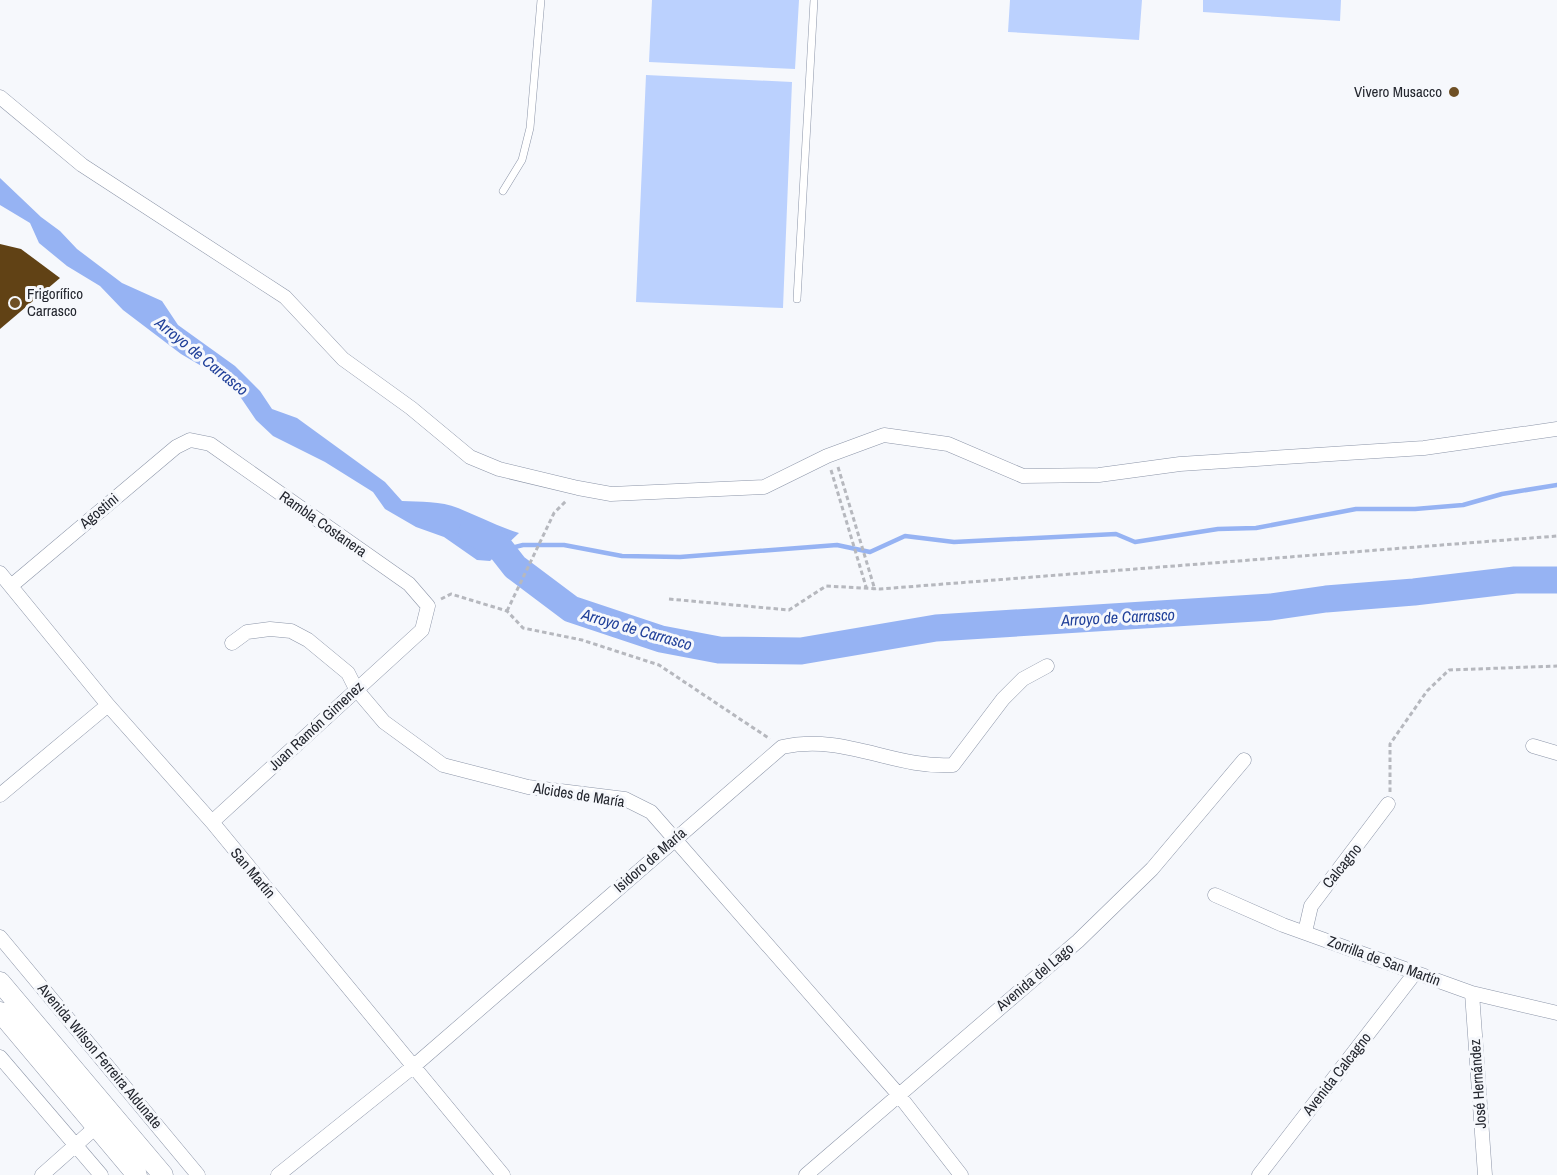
<svg xmlns="http://www.w3.org/2000/svg" width="1557" height="1175" viewBox="0 0 1557 1175" font-family="'Archivo Narrow',sans-serif">
  <style>
    .green { fill: #bbd1fe }
    .water { fill: #96b3f3 }
    .lines { fill: none; stroke-linecap: round; stroke-linejoin: round }
    .stream { stroke: #96b3f3; stroke-width: 4.5 }
    .river { stroke: #96b3f3; stroke-width: 27 }
    .building { fill: #614215 }
    .service-casing { stroke: #8c95a8; stroke-width: 8 }
    .minor-casing { stroke: #8c95a8; stroke-width: 15 }
    .secondary-casing { stroke: #8c95a8; stroke-width: 21 }
    .path { stroke: #b6b8be; stroke-width: 3; stroke-dasharray: 4.5 3; stroke-linecap: butt }
    .service { stroke: #fff; stroke-width: 7 }
    .minor { stroke: #fff; stroke-width: 14 }
    .secondary { stroke: #fff; stroke-width: 20 }
    .poi-dot { fill: #6f5025; stroke: #f6f8fc; stroke-width: 2 }
    .labels { text-anchor: middle; stroke-width: 6; stroke-linejoin: round; paint-order: stroke }
    .poi-label { font-size: 15px; fill: #23262e; stroke: #f6f8fc; text-anchor: end }
    .street-label { font-size: 15px; fill: #23262e; stroke: #f6f8fc }
    .water-label { font-size: 16px; font-style: italic; fill: #21419a; stroke: #f6f8fc }
  </style>
  <rect width="100%" height="100%" fill="#f6f8fc"/>
  <path class="green" d="M652 0H799L795 69 649 62Z
    M1010 0H1142L1139 40 1008 32Z
    M1203 0H1341L1340 21 1203 12Z
    M646 75 792 82 783 308 636 302Z"/>
  <path class="water" d="M0 178 41 217 60 231 77 249 122 283 162 301 178 325 235 366 260 391 272 409 297 418 385 482 402 501C420 502 441 501 458 508 478 516 497 526 519 533L490 561 477 560 444 537 416 527 385 509 373 492 325 462 273 436 256 420 237 392 210 371 181 354 123 310 100 286 67 266 39 243 30 223 0 205Z"/>
  <g class="lines">
    <path class="stream" d="M503 550 523 545H564L622 556 680 557 837 545 870 552 905 536 954 542 1116 534 1135 542 1218 529 1256 528 1356 509H1415L1463 505 1502 494 1557 485"/>
    <path class="river" d="M472 532 497 544 515 567 571 609 661 639 719 650 801 651 936 628 1271 607 1326 599 1414 592 1515 580H1557"/>
  </g>
  <path class="building" d="M0 244 21 249 60 278 0 329Z"/>
  <g class="lines">
    <g class="service-casing">
      <path id="service" d="M503 191 522 160 530 128 541 0
        M797 299 814 0"/>
    </g>
    <g class="minor-casing">
      <path id="minor" d="M0 97 82 165 285 297 343 359 411 408 470 457 499 469 578 488 611 494 764 487 827 456 884 435 948 444 1023 476 1099 475 1180 464 1424 448 1557 429
        M0 573 108 705 212 822 503 1175
        M11 586 176 447 190 440 210 444 409 584 428 606 422 630 212 822
        M232 643 247 632 270 629 291 631 308 640 348 673 356 689 384 722 443 765 528 787 625 799 651 812 898 1094 961 1175
        M1533 746 1557 753
        M0 795 108 705
        M1215 895 1283 925 1472 993 1557 1013
        M1305 932 1311 906 1388 804
        M0 937 198 1175
        M1472 993 1485 1175
        M0 1057 101 1175
        M42 1175 96 1127
        M278 1175 414 1066 782 747C845 733 893 769 953 765L1003 699 1023 679 1047 666
        M806 1175 1078 941 1152 869 1244 760
        M1259 1175 1415 973"/>
    </g>
    <g class="secondary-casing">
      <path id="secondary" d="M0 982 163 1175
        M0 1012 137 1175"/>
    </g>
    <path class="path" d="M838 467 875 590
      M831 470 867 590
      M441 599 451 594 507 611 523 628 582 640 659 665 770 739
      M669 599 789 610 826 586 880 589 1557 536
      M507 611 554 513 567 500
      M1390 792V744L1427 691 1449 670 1557 666"/>
    <use href="#service" class="service"/>
    <use href="#minor" class="minor"/>
    <use href="#secondary" class="secondary"/>
  </g>
  <g class="poi-dot">
    <circle cx="1454" cy="92" r="6"/>
    <circle cx="15" cy="303" r="6"/>
  </g>
  <g class="labels">
    <g class="poi-label">
      <text x="1442" y="97">Vivero Musacco</text>
      <text x="27" y="299" text-anchor="start">Frigorífico<tspan x="27" dy="17">Carrasco</tspan></text>
    </g>
    <g class="street-label">
      <text transform="translate(99 511) rotate(-40)" y="5">Agostini</text>
      <text transform="translate(323 524) rotate(35)" y="5">Rambla Costanera</text>
      <text transform="translate(316 726) rotate(-43)" y="5">Juan Ramón Gimenez</text>
      <text transform="translate(579 795) rotate(9)" y="5">Alcides de María</text>
      <text transform="translate(650 860) rotate(-41)" y="5">Isidoro de María</text>
      <text transform="translate(1342 866) rotate(-51)" y="5">Calcagno</text>
      <text transform="translate(253 873) rotate(50)" y="5">San Martín</text>
      <text transform="translate(1384 961) rotate(20)" y="5">Zorrilla de San Martín</text>
      <text transform="translate(1035 977) rotate(-40)" y="5">Avenida del Lago</text>
      <text transform="translate(100 1056) rotate(50)" y="5">Avenida Wilson Ferreira Aldunate</text>
      <text transform="translate(1337 1074) rotate(-52)" y="5">Avenida Calcagno</text>
      <text transform="translate(1478 1084) rotate(-94)" y="5">José Hernández</text>
    </g>
    <g class="water-label">
      <text transform="translate(202 356) rotate(39)" y="6">Arroyo de Carrasco</text>
      <text transform="translate(1118 617) rotate(-3)" y="6">Arroyo de Carrasco</text>
      <text transform="translate(637 629) rotate(16)" y="6">Arroyo de Carrasco</text>
    </g>
  </g>
</svg>
